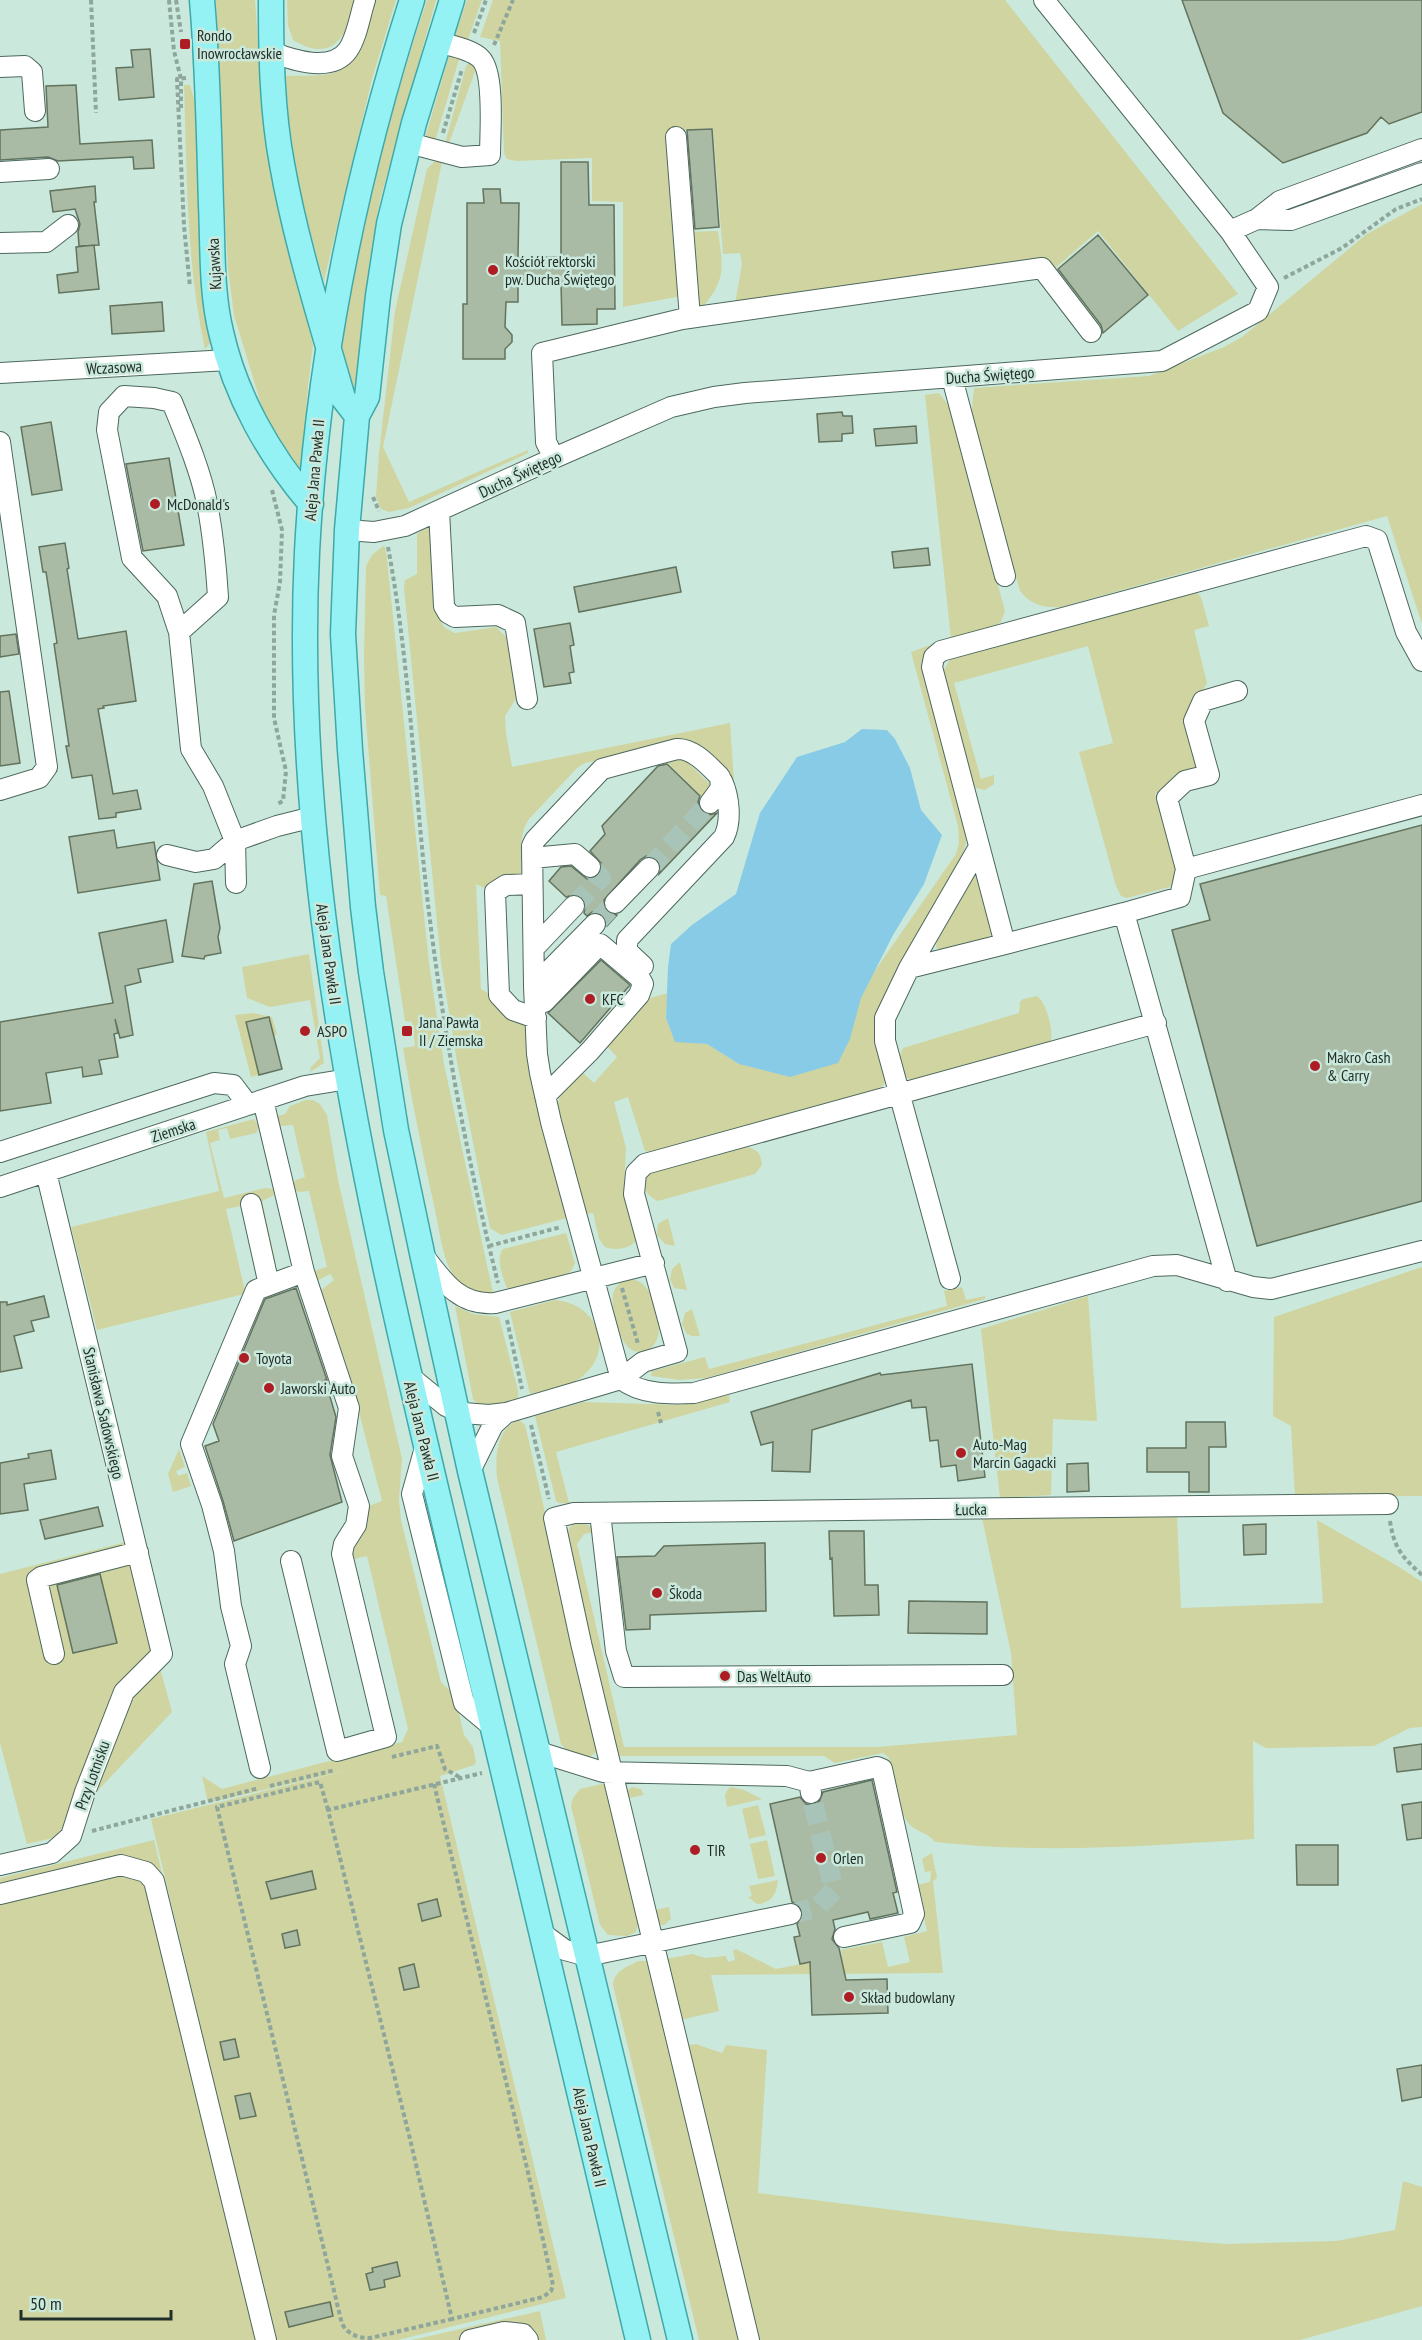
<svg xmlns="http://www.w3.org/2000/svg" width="1422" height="2340" viewBox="0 0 1422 2340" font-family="'PT Sans Narrow',sans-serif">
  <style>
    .green { fill: #d0d4a0 }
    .water { fill: #88cbe6 }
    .building { fill: #a9bba4; stroke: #62735e; stroke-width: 1.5 }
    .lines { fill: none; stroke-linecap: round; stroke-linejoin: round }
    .minor-tunnel { stroke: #a8c4b8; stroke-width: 20; stroke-dasharray: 20 10; stroke-linecap: butt }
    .minor-casing { stroke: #4d685d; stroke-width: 22 }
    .major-casing { stroke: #3fa8a8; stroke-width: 27 }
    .path { stroke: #8ea69c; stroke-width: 4; stroke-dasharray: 4.5 3; stroke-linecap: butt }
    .minor { stroke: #fff; stroke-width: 20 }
    .major { stroke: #95f2f4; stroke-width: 24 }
    .poi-dot { fill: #af1d24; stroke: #cae9dc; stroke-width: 2 }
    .labels { text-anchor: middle; stroke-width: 5; stroke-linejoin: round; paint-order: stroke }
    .poi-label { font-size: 16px; fill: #222e29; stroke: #cae9dc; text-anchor: start }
    .street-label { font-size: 16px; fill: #222e29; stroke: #cae9dc }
  </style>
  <rect width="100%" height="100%" fill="#cae9dc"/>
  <path class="green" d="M216 0H255L263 119 271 175 313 345 308 386 301 476 268 427 234 315 228 269 220 125H222Z
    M287 0H358C346 34 335 65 293 40L288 25Z
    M374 0H396L372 79 324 281C304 214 288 146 286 76 301 75 319 77 333 73 363 65 366 26 374 0Z
    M427 0H436L380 200 369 265 356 387H354C350 374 342 357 342 343 341 318 351 291 355 266 373 176 398 87 427 0Z
    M467 0H482L466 45 453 41Z
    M493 0H1005L1238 294 1178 331 1098 231 1054 269 735 304 742 264 740 253 723 254 713 128 668 131 676 232 718 231C723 268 727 279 701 309L692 294 623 307V202L592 201V158L516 161 507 159 504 153 500 41 480 37Z
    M450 53 460 56 435 141 425 138Z
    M471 61 477 66 448 146 445 144 466 66Z
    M184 85H190L196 106 212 341 205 349C186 262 187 173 184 85Z
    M435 161 442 162 383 447 409 502 528 450V453L409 508 389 512 381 509 376 497 379 454 395 311 427 169Z
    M1422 204V624L1387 516 1061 607C1043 608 1031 605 1020 591L971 418 974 388 1149 376 1224 347 1242 337 1367 234Z
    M939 393 950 407 1005 611 1001 622 996 625 951 639 925 395Z
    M428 527 431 528 436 549V614L445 628 455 633 496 627 506 637 519 694 505 716 506 733 512 767 730 723 734 781 692 740 585 763 577 768 529 819 524 828 521 843V879L491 891 476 884 481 989 494 997 527 1025 529 1065 532 1085 567 1218 501 1235 490 1228 457 1062 441 963 404 588 405 580 417 574V534Z
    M383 546 385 547 387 559 429 963 444 1064 493 1293C479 1295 465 1290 456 1279 442 1261 440 1232 435 1210 423 1156 412 1102 403 1048L415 1046 412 1022 405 1021 386 896 380 895 365 708 364 656 366 566 372 555Z
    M1196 592 1201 597 1209 626 1194 630 1207 683 1186 718 1198 767 1180 773 1155 794 1177 871 1170 887 1127 898 1121 896 1116 886 1079 752 1113 743 1088 646 954 683 981 779 994 775V784L985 790 976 788 971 780 942 673 953 655Z
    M936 643 924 655 921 665 965 824 966 843 961 859 880 1005 875 1032 886 1082 878 1090 652 1152 645 1151 628 1097 614 1102 626 1148 624 1190 636 1241C629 1249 615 1251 605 1247L599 1239 593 1213 585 1214 557 1108 560 1095 581 1071 594 1083 617 1057 606 1045 647 999 668 993 666 1018 675 1041 707 1044 739 1064 850 1039 860 998 874 972 956 854 959 843 958 826 911 652Z
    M677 758 684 759 712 786 704 799 667 762Z
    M974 877H977L993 930 992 934 986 938 940 950 936 947 937 941Z
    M309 954 324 1063 310 1072 311 1067 320 1058 310 1000 270 1007 247 998 242 967Z
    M1037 996C1046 1001 1055 1034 1050 1043L913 1081 905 1077 899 1058 903 1048 1019 1013 1020 1002 1023 999Z
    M253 1013 272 1017 277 1034 274 1036 269 1017 246 1023 259 1075 251 1077 235 1015Z
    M306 1100H313L320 1104 327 1115 338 1180 402 1459 399 1500 401 1520 441 1682 455 1696 464 1735 473 1747 476 1762 474 1765 440 1776 566 2298 398 2340H275L151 1819 358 1768 208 1803 202 1776 222 1789 402 1742 408 1729 367 1556 354 1559 352 1554C357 1536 370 1525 369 1506L382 1501 347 1366 320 1291 334 1280 330 1274 319 1280 316 1279 314 1271 327 1267 309 1191 299 1192 294 1190 292 1184 296 1180 305 1177 293 1125 280 1126 276 1119 277 1116 285 1114 290 1106Z
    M254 1119 259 1127 256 1133 230 1139 227 1128 218 1130 220 1140 210 1143 224 1198 265 1188 273 1189 274 1195 262 1201 275 1260 274 1261 257 1199 240 1203 241 1206 226 1209 245 1291 244 1294 97 1330 71 1227 219 1191 206 1132Z
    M746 1147C757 1149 761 1153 762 1165L755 1174 658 1201C645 1195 639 1184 651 1173Z
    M668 1218 675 1246 665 1244 657 1235 658 1224Z
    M566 1233 575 1263 571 1271 563 1276 510 1290 507 1288C503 1278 495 1258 503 1249Z
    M680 1262 687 1290 674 1288 670 1279 672 1269Z
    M1422 1267V1496L1295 1497 1291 1426 1273 1416 1274 1317Z
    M629 1279C657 1278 672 1344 645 1351 625 1356 620 1334 616 1321 612 1304 607 1285 629 1279Z
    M962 1287 966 1300 985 1296V1299L706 1378 679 1380 651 1376 652 1371 705 1357 709 1369 947 1306 944 1291Z
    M1088 1296 1097 1421 1053 1419 1051 1495 1000 1498 981 1329Z
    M555 1300C596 1303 616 1348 583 1376 570 1387 547 1390 530 1394L510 1312Z
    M455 1306 473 1314 499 1317 518 1390V1399L487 1406 476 1403 473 1399Z
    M692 1309 700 1336H692L687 1334 682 1324 685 1313Z
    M729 1395 730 1402 556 1452 569 1503H559L556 1501 535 1416 584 1402 681 1405Z
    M519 1420 525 1425 528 1437 598 1748 595 1753 588 1758 571 1754 561 1744 497 1478C495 1458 496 1428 519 1420Z
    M179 1449 185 1467 176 1471 178 1476 187 1473 191 1486 173 1492 168 1474Z
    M1177 1514 1181 1608 1323 1603 1317 1520 1396 1565 1422 1582V1727L1410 1728 1374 1746 1266 1748 1253 1741 1254 1839C1148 1846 1041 1854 935 1842 926 1830 909 1832 904 1815L901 1816 889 1758 883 1753 835 1763 824 1756H617L565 1536 573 1523 582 1522 599 1531 584 1534 577 1544 624 1747H877L1017 1735 1011 1653 982 1518Z
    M126 1542 172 1712 53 1838 27 1844 0 1743V1574Z
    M602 1784 608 1785 639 1920 636 1932 627 1936 608 1935 600 1925 571 1806 573 1798 580 1789Z
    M632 1787 641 1789 644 1795 629 1798 655 1910 669 1907 671 1919 664 1925 657 1924 626 1792Z
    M731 1787 744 1790 762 1799 727 1807 725 1796 727 1790Z
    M758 1805 766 1835 749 1839 742 1809Z
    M154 1840 274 2340H0V1878Z
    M767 1840 775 1876 758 1879 750 1844Z
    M932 1853 937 1878 933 1881 943 1973 711 1975 719 2011 680 2020 666 1959 692 1954 705 1958 726 1956 728 1962 735 1960 733 1951 736 1949 776 1969 842 1956 841 1950 882 1942 888 1967 910 1962 904 1937 927 1931 917 1885 930 1882 931 1871 925 1872 922 1859Z
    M778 1880C777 1894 771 1903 757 1904L748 1897 752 1896 749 1886Z
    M638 1961H647L650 1963 741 2340H699L613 1985C614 1971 627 1967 638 1961Z
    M696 2044 722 2053 726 2045 767 2050 758 2193 1061 2231 1226 2244 1336 2241 1395 2230 1403 2181 1422 2187V2306L1300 2340H754L688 2045Z
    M540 2311 546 2340H412Z"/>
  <path class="water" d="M862 729 887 730 895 739 910 768 921 810 942 835 924 884 893 935 861 998 850 1039 838 1063 790 1077 739 1064 707 1044 675 1042 666 1018 668 967 671 944 692 925 736 894 760 813 797 757 845 742Z"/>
  <path class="building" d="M1182 0H1422V112L1389 124 1381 117 1367 133 1283 163 1223 113Z
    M150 49 154 97 119 100 116 68 133 67 131 50Z
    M76 85 80 144 152 140 154 168 134 169 133 157 58 161 48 157 0 160V130L48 127 46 86Z
    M712 129 719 227 695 229 687 130Z
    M561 162H588L589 205H614L615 309H597V324L562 325 561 282H518V302H506L505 327 512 335V342L505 349V359H463V304H467V203H484L483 189H500L501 203H519L518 258 561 257Z
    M95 186 96 202H94L99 245 79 246 78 232 80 224 75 209 53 212 50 191Z
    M1098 235 1148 295 1103 333 1101 325 1058 269Z
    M94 245 99 289 59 293 57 275 78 272 76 247Z
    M162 302 164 331 112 334 110 306Z
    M842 412 843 416H852L853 433 842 434V441L819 442 817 414Z
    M51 422 62 490 32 495 21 427Z
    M916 426 917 443 876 446 874 429Z
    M169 458 184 545 143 551 126 464Z
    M65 543 69 568 67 569 78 639 126 631 136 701 103 706 104 708 98 709 113 794 137 790 141 809 116 813V817L99 819 92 775 72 778 66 746H69L54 644 57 643 46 572H43L39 547Z
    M928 548 930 565 894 568 892 552Z
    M676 567 681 592 579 612 574 587Z
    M570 623 574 645 570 646 574 672 569 673 571 683 544 687 534 629Z
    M16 634 19 654 0 657V636Z
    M9 691 20 763 0 766V692Z
    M667 764 700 796 698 802 702 812 709 815 717 813 659 874 661 865 657 859 646 856 640 860 604 900 606 911 617 915 607 926 604 916 599 913 592 912 587 916 584 913 586 903 582 897 576 894 566 897 549 881 561 867 571 866 587 879 599 875 602 869 601 863 590 851 605 834 602 826 658 766Z
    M1422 825V1201L1257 1246 1172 930 1210 920 1200 884Z
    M114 830 117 848 154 842 160 880 78 893 69 837Z
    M212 881 220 928 218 937 221 953 205 956 204 959 182 956 194 884Z
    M166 920 173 962 138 969 141 982 125 986 133 1035 120 1038 115 1019 118 1033 114 1034 118 1057 99 1060 102 1074 83 1077 82 1067 46 1073 51 1103 0 1111V1022L113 1003 99 933Z
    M601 960 630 985 580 1043 548 1013Z
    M269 1017 282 1069 259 1075 246 1022Z
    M296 1288 327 1380H325L336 1417 330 1455 342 1502 234 1541 223 1501 205 1446 219 1441 213 1424 265 1299Z
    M44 1296 49 1317 31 1321 34 1331 14 1336 22 1368 0 1372V1302H7V1305Z
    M972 1364 985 1477 958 1481 956 1465 941 1467 938 1440 930 1441 926 1407 912 1408 911 1400 812 1430 810 1472 772 1471 773 1442 761 1445 751 1412 880 1373 881 1375Z
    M1186 1422H1225L1226 1447H1209V1492H1189V1472H1147V1448H1186Z
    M51 1450 56 1479 24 1484 28 1510 0 1514V1463L29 1458 28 1454Z
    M1088 1463 1089 1491 1067 1492V1464Z
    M98 1507 103 1526 45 1539 40 1520Z
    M1266 1524V1554L1244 1555 1243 1525Z
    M829 1531H864L865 1585H878L879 1615 834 1616 832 1558 830 1559Z
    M765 1543 766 1611 650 1615V1629L626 1630 617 1557 655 1556 664 1546Z
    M100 1574 117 1643 73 1653 57 1585Z
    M909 1601 987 1602V1634L908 1633Z
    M1422 1744V1769L1397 1772 1394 1748Z
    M872 1780 897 1892 893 1893 898 1913 870 1919 868 1912 833 1920 835 1929 832 1939 839 1948 846 1980 887 1979 888 2013 812 2015 810 1962 800 1964 794 1937 800 1936 797 1924 802 1918 803 1912 800 1906 792 1902 770 1804 800 1797 806 1804 814 1805 819 1802 823 1792Z
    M1422 1802V1838L1407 1840 1402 1805Z
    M1296 1845H1338V1885H1297Z
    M312 1871 316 1889 271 1899 266 1882Z
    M437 1899 441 1916 422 1921 418 1904Z
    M297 1930 300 1945 285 1948 282 1934Z
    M414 1964 419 1987 404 1990 399 1968Z
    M235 2039 239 2057 224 2060 220 2042Z
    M1422 2065V2097L1402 2101 1397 2069Z
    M250 2093 256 2116 240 2119 235 2096Z
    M397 2262 400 2276 384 2280 385 2287 370 2290 366 2274 373 2272 372 2268Z
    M330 2302 333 2316 289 2327 285 2312Z"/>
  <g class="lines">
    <path class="minor-tunnel" d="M649 868 710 803
      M574 906 601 878 590 867
      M595 924 615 903
      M791 1914 818 1907 834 1890 811 1794"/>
    <g class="minor-casing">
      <path id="minor" d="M272 52C292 60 332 73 348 50 357 37 360 15 365 0
        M0 67 25 66 32 72 35 111
        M676 137 690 318
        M409 143 462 157 490 155C490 133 495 74 481 59 472 49 451 46 438 42
        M0 172 49 169
        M1257 219 1291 220 1422 173
        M1230 231 1257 219 1280 201 1422 149
        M0 243 46 242 68 225
        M0 373 228 360
        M952 378 1005 576
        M0 442 47 767 39 778 0 790
        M554 458 546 442 542 353 682 319 1042 268 1091 332
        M439 511 444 606 448 613 455 617 498 615 515 623 527 699
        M347 530 374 532 405 526 554 458 671 407 714 397 745 393 1162 361 1258 311 1268 287 1230 231 1044 0
        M179 632 218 597C216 565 213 534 207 503 200 469 185 434 172 402L154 398 124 396 109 412 107 430 132 558 167 596 179 632 191 749 213 786 235 841 236 883
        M710 803 721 788 720 777C709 766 693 748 677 749L602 769 535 840 532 846 534 986 537 1054 540 1073 551 1122 621 1379C641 1395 670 1394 694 1393L1153 1266 1177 1265 1253 1287 1271 1289 1422 1251
        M167 855 196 862 214 859 235 841 277 826 313 817
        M532 858 575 854 590 867
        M1186 869 1422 805
        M532 884 506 885 495 892 499 995 513 1010 536 1018
        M615 903 649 868
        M1005 944 1124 913
        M534 948 574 906
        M643 966 627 951V940L724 837C732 821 729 796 722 781
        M909 968 1005 944 932 667 934 657 941 651 1366 536 1377 540 1406 632 1422 661
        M534 986 595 924
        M535 1003 544 1002 600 944 639 977 643 984 639 995 590 1051 545 1096
        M263 1100 304 1272
        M0 1152 214 1083 233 1085 248 1105
        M0 1187 305 1086 348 1079
        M251 1204 269 1285
        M423 1255C443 1281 459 1306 495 1303L654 1263
        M950 1279 885 1041V1018L909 968 979 847
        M1227 1281 1124 913 1180 897 1186 869 1167 798 1185 781 1209 775 1194 721 1203 701 1237 691
        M408 1375 446 1406 463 1413 489 1415 506 1413 621 1379 643 1362 677 1352 634 1194 636 1173 645 1164 1156 1023
        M426 1444 412 1494 464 1703 494 1728
        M470 1471 493 1425 506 1413
        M600 1513 616 1651 624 1677 1003 1675
        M54 1654 37 1580 41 1577 138 1552
        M539 1752 603 1772 787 1776 809 1782 811 1793
        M260 1768 235 1664 241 1646 231 1606 224 1551 212 1505 191 1444 256 1290 304 1272 349 1408 342 1456 359 1506 356 1525 344 1544 342 1554 386 1737 337 1751 291 1561
        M809 1782 877 1767 882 1769 914 1914 910 1923 844 1937
        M0 1865 52 1853 71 1836 85 1792 124 1692 162 1654 46 1172
        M0 1894 121 1865 146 1872 154 1881 266 2340
        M543 1934 565 1950 587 1956 791 1914
        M470 2340 504 2332 523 2334 528 2340
        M749 2340 581 1643 554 1518 574 1513 1388 1504"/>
    </g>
    <g class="major-casing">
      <path id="major" d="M202 0C208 68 209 137 211 205 213 247 211 291 221 332 235 395 269 455 311 504
        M271 0C271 54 272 111 282 164 296 243 321 321 343 398L357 416
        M412 0C354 181 317 362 307 552 290 899 379 1246 458 1581 519 1834 579 2087 638 2340
        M452 0 414 123 389 224 378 296 367 397 357 416 347 530 343 634 350 750 363 907 371 972 396 1130 422 1253 470 1471 680 2340"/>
    </g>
    <path class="path" d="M91 0 96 113
      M169 0 174 51 181 79V108
      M176 0 181 32
      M474 33 486 0
      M494 45 513 0
      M186 78 177 79 184 226 190 287
      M443 133 462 69
      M1284 278 1342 248 1396 209 1422 199
      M272 490 282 530 280 582 274 615V718L286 771 283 801 276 805
      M373 497 379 511
      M388 547C410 665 414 785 428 904 443 1031 467 1159 498 1283
      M489 1246 561 1227
      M622 1288 638 1344
      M507 1320 522 1389
      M658 1412 661 1423
      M531 1425 549 1499
      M1390 1521C1394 1548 1402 1557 1422 1575
      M392 1757 437 1746 445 1769 461 1778
      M434 1784 527 2168 553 2285 551 2291 543 2297 452 2319 410 2139 328 1810 482 1773
      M270 1786 335 1770
      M328 1810 320 1782 217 1807 342 2324C349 2335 358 2338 370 2338L452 2319
      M92 1831 259 1788"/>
    <use href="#minor" class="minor"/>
    <use href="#major" class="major"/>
  </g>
  <g class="poi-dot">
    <rect x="179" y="38" width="12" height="12" rx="3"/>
    <circle cx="493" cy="270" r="6"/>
    <circle cx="155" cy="504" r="6"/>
    <circle cx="590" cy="999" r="6"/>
    <circle cx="305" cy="1031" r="6"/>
    <rect x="401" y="1025" width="12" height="12" rx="3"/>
    <circle cx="1315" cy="1066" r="6"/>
    <circle cx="244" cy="1358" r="6"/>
    <circle cx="269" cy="1388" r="6"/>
    <circle cx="961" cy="1453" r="6"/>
    <circle cx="657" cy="1593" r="6"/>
    <circle cx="725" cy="1676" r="6"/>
    <circle cx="695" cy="1850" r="6"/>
    <circle cx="821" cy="1858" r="6"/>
    <circle cx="849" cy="1997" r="6"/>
  </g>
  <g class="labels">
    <g class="poi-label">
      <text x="197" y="41">Rondo<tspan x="197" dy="18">Inowrocławskie</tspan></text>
      <text x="505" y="267">Kościół rektorski<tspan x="505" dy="18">pw. Ducha Świętego</tspan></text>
      <text x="167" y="510">McDonald's</text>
      <text x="602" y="1005">KFC</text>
      <text x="419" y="1028">Jana Pawła<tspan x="419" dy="18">II / Ziemska</tspan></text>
      <text x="317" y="1037">ASPO</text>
      <text x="1327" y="1063">Makro Cash<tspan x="1327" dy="18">&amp; Carry</tspan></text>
      <text x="256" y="1364">Toyota</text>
      <text x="281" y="1394">Jaworski Auto</text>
      <text x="973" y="1450">Auto-Mag<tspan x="973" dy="18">Marcin Gagacki</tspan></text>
      <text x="669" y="1599">Škoda</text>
      <text x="737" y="1682">Das WeltAuto</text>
      <text x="707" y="1856">TIR</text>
      <text x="833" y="1864">Orlen</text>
      <text x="861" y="2003">Skład budowlany</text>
    </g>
    <g class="street-label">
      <text transform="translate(214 264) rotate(-93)" y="6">Kujawska</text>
      <text transform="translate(114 367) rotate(-3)" y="6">Wczasowa</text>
      <text transform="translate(990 375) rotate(-4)" y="6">Ducha Świętego</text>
      <text transform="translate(314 470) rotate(-85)" y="6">Aleja Jana Pawła II</text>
      <text transform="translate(520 474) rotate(-25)" y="6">Ducha Świętego</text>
      <text transform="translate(329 954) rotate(82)" y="6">Aleja Jana Pawła II</text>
      <text transform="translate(173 1130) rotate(-18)" y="6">Ziemska</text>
      <text transform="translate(104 1413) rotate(77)" y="6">Stanisława Sadowskiego</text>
      <text transform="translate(422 1431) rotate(76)" y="6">Aleja Jana Pawła II</text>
      <text transform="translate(971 1509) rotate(-1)" y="6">Łucka</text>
      <text transform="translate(92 1775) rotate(-70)" y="6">Przy Lotnisku</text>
      <text transform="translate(590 2137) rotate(77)" y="6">Aleja Jana Pawła II</text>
    </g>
  </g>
  <path d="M21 2310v9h150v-9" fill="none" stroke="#222e29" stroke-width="3"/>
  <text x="30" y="2310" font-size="18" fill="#222e29" stroke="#cae9dc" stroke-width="4.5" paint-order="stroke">50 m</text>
</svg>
